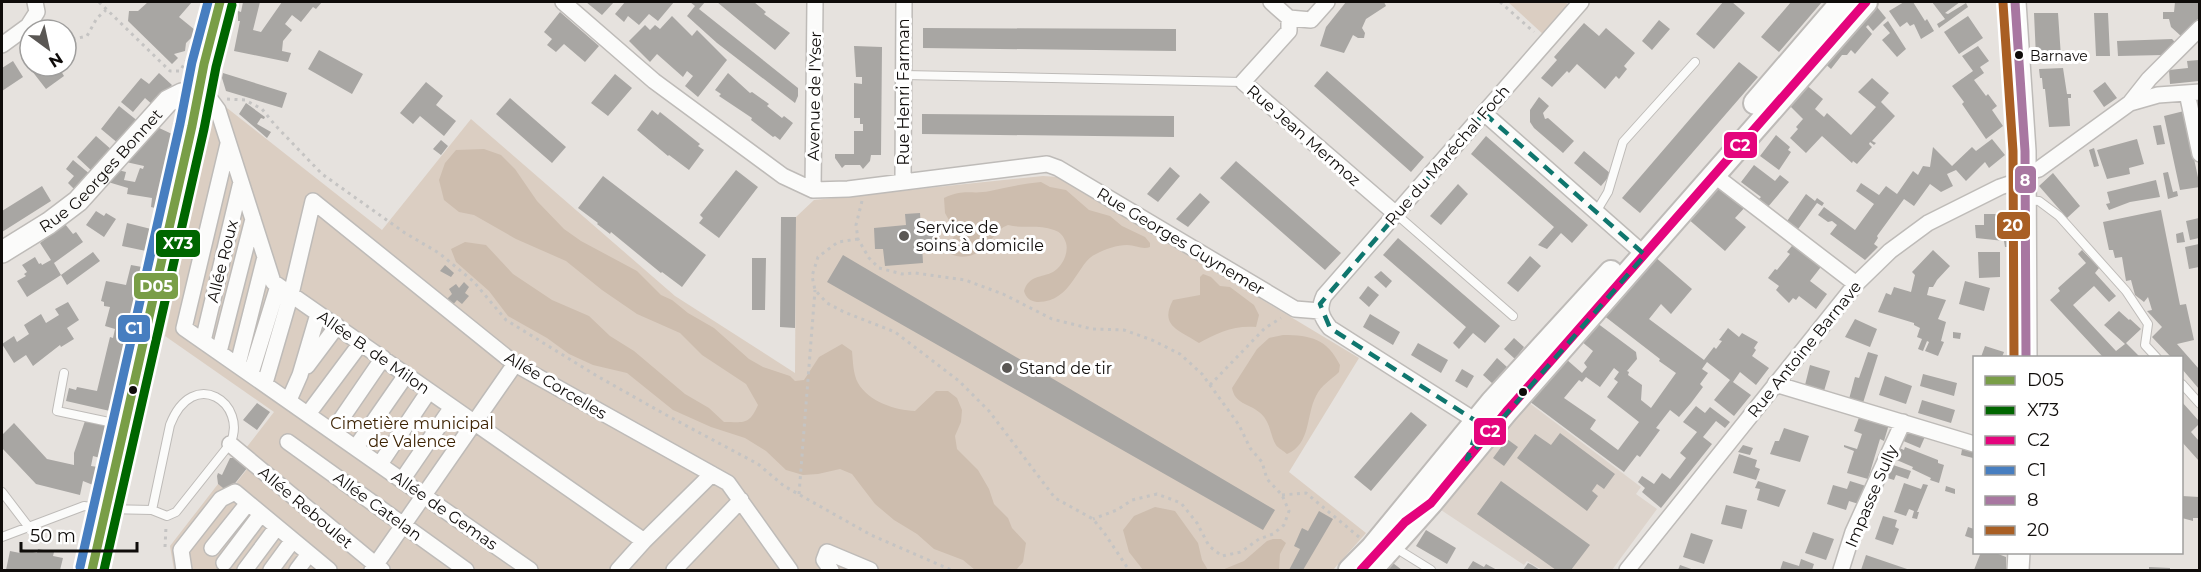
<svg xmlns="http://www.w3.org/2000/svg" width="2201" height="572" viewBox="0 0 2201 572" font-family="Montserrat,sans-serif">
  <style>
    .built { fill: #ddd4cc }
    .green { fill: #dbcec2 }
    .forest { fill: #cdbdae }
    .building { fill: #a8a6a3; fill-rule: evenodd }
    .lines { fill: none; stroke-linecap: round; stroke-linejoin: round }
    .lane-casing { stroke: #bebbb8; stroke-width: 10 }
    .street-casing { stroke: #bebbb8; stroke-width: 18 }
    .secondary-casing { stroke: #bebbb8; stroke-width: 24 }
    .primary-casing { stroke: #bebbb8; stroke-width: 26 }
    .path { stroke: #c5c4c3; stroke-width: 3; stroke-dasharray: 3 4.5; stroke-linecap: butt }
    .lane { stroke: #fbfbfa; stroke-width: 8 }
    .street { stroke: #fbfbfa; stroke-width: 15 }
    .secondary { stroke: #fbfbfa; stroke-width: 21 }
    .primary { stroke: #fbfbfa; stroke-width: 22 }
    .bus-1-casing { stroke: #fff; stroke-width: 14 }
    .bus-2-casing { stroke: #fff; stroke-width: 14 }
    .bus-3-casing { stroke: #fff; stroke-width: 14 }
    .bus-4-casing { stroke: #fff; stroke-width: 14 }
    .bus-5-casing { stroke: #fff; stroke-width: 14 }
    .bus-6-casing { stroke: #fff; stroke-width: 14 }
    .bus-1 { stroke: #799e47; stroke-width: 9 }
    .bus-2 { stroke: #060; stroke-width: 9 }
    .bus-3 { stroke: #e4047d; stroke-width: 9 }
    .bus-4 { stroke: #477ec0; stroke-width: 9 }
    .bus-5 { stroke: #a877a1; stroke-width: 9 }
    .bus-6 { stroke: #a95f24; stroke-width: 9 }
    .marked { fill: none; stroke: #0f766e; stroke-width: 4.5; stroke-dasharray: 12 8; stroke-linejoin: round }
    .bus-dot { fill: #0f0c0a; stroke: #fff; stroke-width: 2 }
    .poi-dot { fill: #5a5754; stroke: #fff; stroke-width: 2 }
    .labels { text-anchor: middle; stroke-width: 6; stroke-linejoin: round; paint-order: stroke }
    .bus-label { font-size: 14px; fill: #0f0c0a; stroke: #fff; text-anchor: start }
    .street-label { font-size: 16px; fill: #0f0c0a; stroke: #fff }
    .poi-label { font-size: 16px; fill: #0f0c0a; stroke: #fff; text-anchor: start }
    .park-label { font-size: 16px; fill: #3d2303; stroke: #fff }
    .line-badge { stroke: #fff; stroke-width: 2 }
    .badge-label { font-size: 16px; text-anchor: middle; font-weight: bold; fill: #fff }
  </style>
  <rect width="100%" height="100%" fill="#e6e2de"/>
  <path class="built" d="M1528 402 1641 487 1636 494 1657 509 1612 570H1542L1527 561 1524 565 1438 508Z"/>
  <path class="green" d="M1508 2H1565L1570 6 1544 35Z
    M227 108 382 230 471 119 675 296 795 373 796 217 814 200 1043 176 1058 177 1359 358 1289 472 1366 533 1333 570H174L170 546 218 484 229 492 248 468 239 457 274 412 165 336 211 120 218 110Z"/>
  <path class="forest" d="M484 149 501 155 515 169 537 201 564 229 581 241 637 271 661 295 672 300 688 313 714 328 749 359 763 367 790 376 795 381 804 380 819 357 842 344 852 351C853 361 853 374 858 383 869 402 895 410 915 411L936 391H948L957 398 962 410 961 422 955 436 957 449 978 470 989 489 994 504 1008 518 1012 528 1026 543 1023 562 1016 570H975L963 560 934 549 917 534 894 520 875 504 852 474 840 469 818 474 803 475 786 470 766 451 745 438 711 427 673 410 627 373 593 365 569 354 547 338 508 316 489 291 456 262 451 249 465 242 486 245 513 274 552 300 589 316 610 336 634 351 685 394 709 408 724 422C745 422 749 425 758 405L746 384 702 355 680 333 637 314 602 290 566 261 516 239 474 215 459 212 444 200 439 180 445 163 456 150Z
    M1041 182 1050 187 1066 190 1089 210 1110 216 1122 226 1145 237 1150 243V247C1142 250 1136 245 1127 245 1117 245 1105 249 1096 254 1077 262 1072 303 1037 302 1030 301 1026 298 1024 291 1029 275 1041 278 1053 272 1062 267 1069 253 1066 243 1064 237 1061 232 1054 230 1038 224 1023 229 1008 225 995 230 993 240 984 248 975 257 958 260 948 252V247L956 233 945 213 944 198C965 188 971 195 990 191 1007 187 1023 184 1041 182Z
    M1203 274 1211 277 1220 286 1230 287 1254 305 1259 315 1256 327C1234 325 1217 333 1199 343 1179 330 1159 326 1173 300L1200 295V277Z
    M1283 335C1311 335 1327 339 1340 365L1339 372C1331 380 1321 385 1316 396 1306 415 1311 444 1287 454 1284 451 1278 448 1276 445 1270 436 1271 421 1259 412 1248 403 1235 404 1232 388L1257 349 1269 338Z
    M1155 507 1175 511 1198 543 1202 560 1208 570H1143L1129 552 1123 530 1134 516Z
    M1273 539H1281L1286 543 1280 554 1279 570H1222L1244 561 1267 541Z"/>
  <path class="building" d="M148 2H192L179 17 195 30 193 36 186 43 185 51 174 54 178 58 172 64 128 21 129 11H138Z
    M243 2H260L253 30 261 32 282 2H322L316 9 313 7 301 22 292 15 285 24 292 30 283 41 282 51 291 53 288 62 234 51 240 21H238V11L241 12Z
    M586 2H614L602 15Z
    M625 2H674L658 21 649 14 639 25 628 16 624 22 615 14Z
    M690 2H705L699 9 798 88V96L795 103 717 43 687 16 695 6Z
    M717 2H754L766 12 764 14 790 33 775 50Z
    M1346 2H1384L1386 6 1366 19 1362 28 1365 33 1364 38H1358L1353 35 1344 53 1320 46 1326 27Z
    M1723 2H1732L1745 13 1714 49 1696 34Z
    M1791 2H1822L1779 52 1761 37Z
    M1873 2 1886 18 1873 31 1868 25 1866 27 1872 34 1855 54 1851 50 1847 55H1842L1831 69 1822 61Z
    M1904 2H1913L1925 21 1927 19 1934 31 1921 39 1914 24 1910 26 1907 22 1900 27 1889 11Z
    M1932 2H1960L1945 13 1948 14 1966 3 1968 7 1939 28 1937 24 1945 19Z
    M2175 2H2199V18L2181 36 2171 27 2169 19H2163V12H2174Z
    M560 12 599 46 585 62 564 44 556 52 547 45 552 39 544 32Z
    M2034 13H2058L2061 57H2036Z
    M2094 13H2108L2110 56H2096Z
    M672 16 692 36 697 30 727 60 698 97 685 86 693 76 687 71 683 77 657 54 650 62 629 41 645 25 650 30 655 25 660 29Z
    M1968 16 1983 38 1959 54 1944 32Z
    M1659 20 1670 29 1652 50 1642 41Z
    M1888 21 1906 49 1897 57 1882 40 1890 33 1883 25Z
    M1584 23 1599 36 1606 28 1635 53 1624 66 1627 69 1619 79 1616 76 1605 89 1577 64 1569 73 1567 71 1552 87 1541 78 1557 60 1554 57Z
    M923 28 1176 29V51L923 48Z
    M2172 39 2175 42 2163 55 2118 56 2117 41Z
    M854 46 882 47 881 155H871L870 161 863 169 860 165H845L842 168 835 158V154H854V131H863V124H860V118H854V83L862 84V77H856Z
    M1978 46 1989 61 1980 67 1984 73 1974 80 1986 96 1988 94 1997 106 1992 110 2003 126 1986 139 1962 104 1964 102 1952 86 1973 71 1962 56Z
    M319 50 363 74 352 94 308 69Z
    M2199 60V81L2170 84 2169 70 2188 68 2187 61Z
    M13 61 23 77 2 91V68Z
    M1739 62 1758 77 1640 213 1622 198Z
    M39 66H58L64 76 46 89 32 71Z
    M2063 68 2067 94H2071V98H2068L2070 126 2049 127 2045 89H2043L2042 78H2040L2039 69Z
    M1327 71 1424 157 1411 172 1314 86Z
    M159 73 172 85 154 106 145 98 133 112 121 102 141 78 149 84Z
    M223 73 287 93 282 108 226 91 222 78Z
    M728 73 750 93 752 92 769 104 767 106 782 118 784 116 793 123 780 140 775 136 773 137 751 120 752 118 719 96 721 94 715 90Z
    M615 74 632 88 608 116 591 103Z
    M1872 78 1889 93 1881 102 1895 116 1872 141 1876 143 1874 145 1870 142 1869 144 1872 147 1857 164 1853 161 1852 163 1822 136 1806 153 1790 138 1798 129 1796 127 1803 119 1787 103 1804 83 1823 99 1815 109 1824 117 1827 113 1851 135 1876 107 1858 92Z
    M426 82 443 96 436 105 456 121 444 136 420 116 413 124 400 113Z
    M2105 82 2117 98 2104 107 2093 91Z
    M1539 97 1549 106 1543 113 1545 119 1548 118 1574 141 1563 153 1534 128 1530 122V110Z
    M510 98 566 147 552 163 496 114Z
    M246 103 265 117 264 119 261 118 257 124 271 132 267 138 239 114Z
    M119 106 139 122 119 144 101 129Z
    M652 110 658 115 660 112 700 144 698 146 704 150 689 170 669 155 668 156 637 130Z
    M2184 111 2200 187 2180 190 2164 116Z
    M922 114 1174 116V137L922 134Z
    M2161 125 2165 144 2157 145 2153 126Z
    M157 127 172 134 155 208 151 207 152 198 127 194 128 188 108 182 118 170 126 172 124 180 135 182 140 168 143 169 144 166 126 162Z
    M1776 135 1790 147 1788 150 1791 152 1779 170 1760 156Z
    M96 136 113 151 94 173 77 157Z
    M1486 136 1588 225 1572 243 1561 233 1547 249 1538 245 1554 227 1471 154Z
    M1992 139 2005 155 1989 168 1985 162 1966 181 1956 170 1947 174 1953 186 1941 192 1930 184 1914 206 1904 199 1877 236 1878 238 1874 244 1878 247 1865 260 1830 234 1837 225 1832 221 1828 222 1818 215 1824 207 1855 230 1874 204 1856 191 1861 183 1879 195 1886 186 1897 194 1913 171 1918 175 1923 166 1930 167 1933 147 1952 166 1972 147 1976 151Z
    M2137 139 2144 164 2129 168 2130 174 2107 179 2097 150Z
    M441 140 448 146 441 155 433 149Z
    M2094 148 2099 166 2094 167 2089 150Z
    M1584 151 1611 174 1601 186 1574 163Z
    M73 160 91 175 76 191 68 183 74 176 66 169Z
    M1236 161 1341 253 1325 270 1220 178Z
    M1754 165 1775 181 1780 175 1789 182 1767 208 1757 201 1761 197 1741 182Z
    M1170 167 1180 176 1158 202 1147 194Z
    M736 170 758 187 719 238 699 223 703 218 700 215Z
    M2168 172 2173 192 2177 191 2178 196 2168 199 2163 173Z
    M2053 173 2080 206 2067 218 2039 186Z
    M603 176 706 255 682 287 662 272 661 273 611 232 610 234 597 224 598 223 578 208Z
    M2156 180 2160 197 2130 202 2109 210 2106 204 2110 203 2107 192Z
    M1719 182 1748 204 1735 218 1746 227 1725 251 1687 218Z
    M1458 184 1468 194 1441 225 1430 216Z
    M42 186 51 201 2 232V211Z
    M1200 193 1210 202 1188 227 1176 219Z
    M1806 194 1815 201 1817 198 1824 203 1822 206 1817 203 1796 232 1785 224Z
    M2161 210 2180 305 2186 304 2194 340 2177 344 2199 369V389L2182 369V358L2171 357 2152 337 2162 327 2147 311 2152 310 2148 297 2144 302 2135 295 2131 280 2126 281 2122 257 2115 258 2113 250H2109L2103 222Z
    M96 211 104 216 106 213 116 219 104 237 86 225Z
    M920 213 921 229 933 228 934 244 922 245 923 263 885 266 883 249H875L874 228 906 225 905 214Z
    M1984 214H2012V247H2005L2004 241 1976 238 1975 225H1984Z
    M781 217H796L795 328 780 327Z
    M2199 218V238L2190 240 2186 221Z
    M127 223 151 229 146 251 122 246Z
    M65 224 73 234 76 232 83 242 54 263 61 275 27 297 17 281 26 276 24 274 27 272 22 265 35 257 39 264 41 263 42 265 51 260 40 243Z
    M2183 232 2185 242 2177 243 2176 234Z
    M1398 238 1500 326 1485 343 1473 333 1459 349 1453 343 1466 327 1383 255Z
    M1796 241 1824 263 1810 281 1827 294 1816 309 1799 296 1796 300 1793 298 1789 303 1776 290 1779 286 1768 278 1775 269 1777 270 1790 254 1787 252Z
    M2199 244V267L2189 269 2185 247Z
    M1933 250 1950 266 1937 280 1933 287H1929L1927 295 1946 300 1938 319 1946 322 1941 341 1944 342 1938 356 1925 351 1929 342 1927 341 1923 351 1918 349 1922 339 1917 337 1920 328 1914 325V323L1878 312 1886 293 1891 295 1894 287 1911 292 1915 275 1912 272Z
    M2082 250 2099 268 2095 273 2116 296 2109 302 2094 286 2073 305 2116 351 2125 344 2104 325 2119 311 2129 320 2130 319 2141 329 2126 343 2140 357H2103L2050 300 2060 291 2058 288 2086 263 2078 254Z
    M93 252 100 261 67 285 61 275Z
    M1978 252H2000V277L1979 278Z
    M843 255 1275 510 1263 530 827 282Z
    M1530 256 1541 266 1518 292 1507 283Z
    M1654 256 1692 289 1671 314 1661 304 1649 319 1704 360 1714 347 1716 349 1722 341 1719 340 1728 328 1739 337 1742 333 1758 342 1754 348 1756 350 1752 356 1769 368 1756 385 1740 372 1733 382 1751 395 1734 416 1714 400 1730 380 1707 362 1702 369 1708 373 1700 384 1703 387 1691 403 1679 417 1670 410 1656 428 1660 430 1640 457 1637 455 1624 472 1529 401 1566 359 1582 373 1587 367 1584 363 1593 351 1581 341 1597 323 1636 352 1637 359 1627 371 1629 372 1628 375 1642 385 1641 400 1651 408 1676 373 1659 361 1660 359 1603 315ZM1614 368 1619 372 1614 379 1618 382 1607 397 1639 422 1618 450 1590 429 1596 420 1564 398 1579 380 1582 382 1586 377 1600 387Z
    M752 258H766L765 310H752Z
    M131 265 142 267 110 411 66 401 69 388 76 390 77 387 97 391 110 337 113 338 115 329 105 326 110 307 104 306V302L101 301 106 281 126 285Z
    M445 265 454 273 451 277 440 271Z
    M1381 271 1392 281 1386 288 1374 277Z
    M1965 281 1990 288 1984 311 1959 304Z
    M464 282 469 287 465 293 469 296 462 304 457 300 451 307 443 303 452 294 449 289 456 284 459 288Z
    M1368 286 1379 295 1369 307 1359 298Z
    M68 302 79 320 67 328 74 339 61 347 60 345 33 366 26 355 14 363 2 344 14 336 17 342 29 334 24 325 41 314 46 323 59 315 55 309Z
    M1370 314 1400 332 1393 345 1363 327Z
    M1855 319 1877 329 1870 347 1845 337Z
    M1953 332 1961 333 1960 339 1953 338Z
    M1514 338 1524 347 1515 359 1504 349Z
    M1418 343 1448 360 1441 373 1411 355Z
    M1985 346 2004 352 2002 357H1981Z
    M1868 352 1878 355 1863 403 1849 399 1855 377 1859 378Z
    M1497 358 1507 367 1493 384 1483 375Z
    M1810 365 1830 371 1824 391 1805 385Z
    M1462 369 1474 376 1467 388 1455 381Z
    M1923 374 1957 383 1954 396 1920 386Z
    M1885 376 1912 386 1906 404 1879 395Z
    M1922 400 1955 410 1951 423 1918 413Z
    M2182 402 2199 421V424L2191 432 2199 441V461L2182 442Z
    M257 403 270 412 257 430 243 420Z
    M1696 406 1705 413 1710 407 1730 422 1725 428 1716 421 1703 437 1712 444 1661 508 1642 492 1645 488 1638 482 1642 476 1654 484 1662 473 1670 479 1686 458 1680 453 1697 432 1683 422Z
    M1411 412 1427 425 1371 491 1354 477Z
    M1861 412 1890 421 1884 441 1880 439 1868 479 1847 473 1854 451 1844 447V445L1857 449 1862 434 1854 431Z
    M85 421 107 426 100 458 93 456 91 466 98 467 93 485 83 481 80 495 36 484 2 448V435L14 423 47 459 74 465V453Z
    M1908 426 1927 432 1920 448 1901 440Z
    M1784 428 1809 436 1800 462 1770 454 1775 441H1779Z
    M1560 433 1615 474 1604 489 1597 484 1592 491 1598 496 1587 511 1517 458 1535 434 1551 445Z
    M1507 439 1518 447 1504 466 1493 458Z
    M1963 444 1974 450 1973 458 1961 455Z
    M1743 445 1753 448 1750 455 1738 452Z
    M1897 447 1904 450 1905 447 1938 460V463L1944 465 1939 483 1930 480 1931 478 1912 469 1913 467 1892 458Z
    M1739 454 1757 460 1755 467 1760 469 1756 480 1733 473Z
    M230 458H237L248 467 228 492 218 484 217 476 218 473 222 475Z
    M1890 464 1911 471 1908 479 1896 475 1894 480 1884 477Z
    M1501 481 1590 545 1571 570H1556L1477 514Z
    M1758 481 1786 490 1779 507 1757 500 1760 489 1755 488Z
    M1850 481 1869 487 1862 505 1849 501 1846 510 1827 504 1833 485 1847 489Z
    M1904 483 1921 489 1923 484 1928 485 1917 512H1919L1917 519 1912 518 1914 511 1909 509 1906 516 1894 512Z
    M1946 486 1955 489V494L1945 491Z
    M2182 496 2199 497V518H2193V521L2182 518Z
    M1726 505 1747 510 1742 529 1721 524Z
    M1319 511 1333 519 1303 570H1289L1300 549 1294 546 1301 530 1302 528 1308 531Z
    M1883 516 1897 520 1895 527 1899 529 1893 545 1875 539Z
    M1968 527 1974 529V539L1965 536Z
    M1426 530 1456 548 1447 564 1416 546Z
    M1813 532 1834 539 1826 560 1805 553Z
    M1691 533 1713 540 1704 564 1683 557Z
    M21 549 37 553 38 549 54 552 53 556 63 558 60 570H6L10 551 20 553Z
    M1981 552H1993L2006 557V570H1974Z
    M1866 555 1910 570H1861Z
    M1801 559 1814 564 1812 570H1780L1783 561 1799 566Z
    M1389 560 1402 570H1381Z
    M1473 561 1484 567 1486 564 1497 570H1467Z
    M1528 563 1532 565 1540 570H1523Z
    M1680 565 1694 570H1678Z
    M2149 567 2170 568V570H2149Z"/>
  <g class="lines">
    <g class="lane-casing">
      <path id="lane" d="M904 75 1243 82
        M2026 200 2039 201 2059 216 2126 291 2148 324 2145 345 2157 358
        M1596 212 1608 192 1623 142 1695 62
        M1396 214 1513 316
        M64 373 57 411 123 425
        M2182 384 2200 404
        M2 492 28 526
        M2 537 84 506 105 509 152 510 167 516 176 512 230 444C249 404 193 365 170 425L152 510
        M1394 547 1431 570"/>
    </g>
    <g class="street-casing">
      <path id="street" d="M563 2 654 81 783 176 813 190 848 189 1047 164 1058 168 1295 309 1320 311
        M1271 2 1289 18V31L1243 82 1396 214
        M1289 18 1311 20 1327 2
        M2 45 28 26 37 12 35 2
        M2187 93 2200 154
        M199 94 210 99 218 110 273 282 644 541
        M2130 103 2158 95 2200 92
        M1484 113 1645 255
        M228 144 184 328 530 570
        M2025 173 2039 169 2130 103 2149 79 2200 28
        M1714 175 1856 284
        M903 182 904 2
        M813 190 815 2
        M203 341 241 182
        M219 352 253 219
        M238 364 265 257
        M307 366 337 326
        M251 373 278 286
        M265 383 291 294 313 201 515 364 728 483 790 570
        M1775 384 1974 444
        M289 400 300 375 318 314
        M308 414 361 343
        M1477 428 1476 421 1330 328C1321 317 1318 309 1324 296L1581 2
        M333 431 383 358
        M288 442 466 570
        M230 444 382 570
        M356 447 406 375
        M380 464 429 391
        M402 480 452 407
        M212 548 248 503
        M224 563 261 514
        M184 570 181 550 221 499 235 492 329 570
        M245 570 277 527
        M271 570 293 540
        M297 570 309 554
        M372 570 515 364
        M618 570 644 541 712 474
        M674 570 741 500
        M831 570 824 560 827 552 870 570
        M1627 570 1856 284 1890 251 1928 223 2000 187 2015 182H2025
        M1841 570 1853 532 1903 422"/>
    </g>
    <g class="secondary-casing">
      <g id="secondary">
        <path d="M2015 2 2025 151 2026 358"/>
        <path id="s1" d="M2 252 49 223 78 201 168 101 182 94H199"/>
        <path d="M92 570 192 126 204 64 220 2"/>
        <path d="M2018 570 2019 552"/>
      </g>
    </g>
    <g class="primary-casing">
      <path id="primary" d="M1755 103 1842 2
        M1350 570 1372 548 1492 402 1611 272
        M1371 570 1431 503 1506 412 1866 2"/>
    </g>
    <path class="path" d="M99 2 170 71H180L186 61
      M1500 2 1534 32
      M47 25 62 30
      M66 35 74 39 87 36 97 18 106 10
      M227 99 245 100 262 109 275 125 322 174 405 233 439 253 474 282 506 320 597 376 668 416 758 464 784 486 871 535 951 570
      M862 201 856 225 858 239 869 258 879 268 902 274 915 273 965 280 1003 294 1052 319 1092 329 1124 330 1152 340 1180 354 1202 374 1239 425 1250 448 1262 462 1267 479 1282 495 1289 511 1284 525 1273 534 1259 539 1241 552 1222 556 1209 546 1197 523 1181 503 1157 494 1132 500 1117 510 1093 519
      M858 239 838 242 818 257 812 276 815 290 827 303 844 312 895 332 959 381 989 411 1055 498 1093 519 1105 534 1129 570
      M1210 385 1265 328 1281 318
      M799 494 815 290
      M1282 495 1306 493 1359 537
      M165 547 166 527"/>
    <use href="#lane" class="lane"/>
    <use href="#street" class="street"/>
    <use href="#secondary" class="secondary"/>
    <use href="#primary" class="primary"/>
    <g class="bus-1-casing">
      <path id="bus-1" d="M92 570 192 126 204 64 220 2"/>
    </g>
    <g class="bus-2-casing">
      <path id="bus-2" d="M104 570 204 129 216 67 232 5"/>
    </g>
    <g class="bus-3-casing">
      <path id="bus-3" d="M1361 570 1405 522 1431 503 1506 412 1866 2"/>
    </g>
    <g class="bus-4-casing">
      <path id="bus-4" d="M80 567 180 124 192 62 208 2"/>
    </g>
    <g class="bus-5-casing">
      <path id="bus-5" d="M2015 2 2025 151 2026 358"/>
    </g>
    <g class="bus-6-casing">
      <path id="bus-6" d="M2003 3 2013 151 2014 358"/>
    </g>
    <use href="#bus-1" class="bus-1"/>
    <use href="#bus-2" class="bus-2"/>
    <use href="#bus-3" class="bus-3"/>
    <use href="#bus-4" class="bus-4"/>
    <use href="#bus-5" class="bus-5"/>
    <use href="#bus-6" class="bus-6"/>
  </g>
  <path class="marked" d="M1484 113 1645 255 1467 459 1477 431 1476 421 1330 328 1320 304Z"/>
  <g class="bus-dot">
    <circle cx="2019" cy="55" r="5"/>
    <circle cx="133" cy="390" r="5"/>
    <circle cx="1523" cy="392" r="5"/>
  </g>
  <g class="poi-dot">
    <circle cx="904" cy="236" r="6"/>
    <circle cx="1007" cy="368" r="6"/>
  </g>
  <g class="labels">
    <g class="bus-label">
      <text x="2030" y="61">Barnave</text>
    </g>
    <g class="street-label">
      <text transform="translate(903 92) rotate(-90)" y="6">Rue Henri Farman</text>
      <text transform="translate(814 96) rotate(-89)" y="6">Avenue de l'Yser</text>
      <text transform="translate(1304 135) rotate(41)" y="6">Rue Jean Mermoz</text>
      <text transform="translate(1447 155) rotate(-49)" y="6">Rue du Maréchal Foch</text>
      <text dy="6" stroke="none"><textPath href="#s1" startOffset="129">Rue Georges Bonnet</textPath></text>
      <text transform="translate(1181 241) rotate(31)" y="6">Rue Georges Guynemer</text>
      <text transform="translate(222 261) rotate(-76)" y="6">Allée Roux</text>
      <text transform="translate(1804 349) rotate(-51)" y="6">Rue Antoine Barnave</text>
      <text transform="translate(374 352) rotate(35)" y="6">Allée B. de Milon</text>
      <text transform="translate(556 385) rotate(31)" y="6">Allée Corcelles</text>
      <text transform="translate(1871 496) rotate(-67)" y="6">Impasse Sully</text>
      <text transform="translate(378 506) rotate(36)" y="6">Allée Catelan</text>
      <text transform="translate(306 507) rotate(40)" y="6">Allée Reboulet</text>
      <text transform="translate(445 510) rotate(35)" y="6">Allée de Gemas</text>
    </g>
    <g class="poi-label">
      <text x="916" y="233">Service de<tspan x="916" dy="18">soins à domicile</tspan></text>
      <text x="1019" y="374">Stand de tir</text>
    </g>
    <g class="park-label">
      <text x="412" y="429">Cimetière municipal<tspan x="412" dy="18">de Valence</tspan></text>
    </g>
  </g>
  <g class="line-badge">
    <rect x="1723" y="131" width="35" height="28" rx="6" fill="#e4047d"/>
    <rect x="2014" y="165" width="23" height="29" rx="6" fill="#a877a1"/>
    <rect x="1996" y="211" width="35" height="29" rx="6" fill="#a95f24"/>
    <rect x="155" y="229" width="46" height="29" rx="6" fill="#060"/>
    <rect x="133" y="272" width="46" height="28" rx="6" fill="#799e47"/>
    <rect x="117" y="314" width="34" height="29" rx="6" fill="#477ec0"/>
    <rect x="1473" y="417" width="34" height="29" rx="6" fill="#e4047d"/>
  </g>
  <g class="badge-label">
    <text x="1740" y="151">C2</text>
    <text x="2025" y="186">8</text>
    <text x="2013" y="231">20</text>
    <text x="178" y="249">X73</text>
    <text x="156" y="292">D05</text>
    <text x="134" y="334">C1</text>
    <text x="1490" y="437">C2</text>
  </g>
  <rect width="2201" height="572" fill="none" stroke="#0f0c0a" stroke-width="6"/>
  <rect x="1973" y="356" width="210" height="198" fill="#ffffff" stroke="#9f9e9d" stroke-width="1.5"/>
  <rect x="1985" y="376" width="30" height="9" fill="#799e47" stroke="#9f9e9d" stroke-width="1.5"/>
  <text x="2027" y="386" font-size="18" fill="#0f0c0a">D05</text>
  <rect x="1985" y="406" width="30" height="9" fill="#006600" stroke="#9f9e9d" stroke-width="1.5"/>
  <text x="2027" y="416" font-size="18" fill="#0f0c0a">X73</text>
  <rect x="1985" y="436" width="30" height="9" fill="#e4047d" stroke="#9f9e9d" stroke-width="1.5"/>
  <text x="2027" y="446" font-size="18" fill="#0f0c0a">C2</text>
  <rect x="1985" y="466" width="30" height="9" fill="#477ec0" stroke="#9f9e9d" stroke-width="1.5"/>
  <text x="2027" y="476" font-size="18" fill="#0f0c0a">C1</text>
  <rect x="1985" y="496" width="30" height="9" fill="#a877a1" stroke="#9f9e9d" stroke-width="1.5"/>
  <text x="2027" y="506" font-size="18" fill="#0f0c0a">8</text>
  <rect x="1985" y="526" width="30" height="9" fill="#a95f24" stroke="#9f9e9d" stroke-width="1.5"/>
  <text x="2027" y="536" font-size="18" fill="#0f0c0a">20</text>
  <g transform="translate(48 48) rotate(147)"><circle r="28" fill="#ffffff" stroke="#9f9e9d" stroke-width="1.5"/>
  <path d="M0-4.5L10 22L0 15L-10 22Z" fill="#5a5754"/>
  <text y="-9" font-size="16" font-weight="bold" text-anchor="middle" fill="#0f0c0a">N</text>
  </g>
  <path d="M21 542v9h116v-9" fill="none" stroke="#0f0c0a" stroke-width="3"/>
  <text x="30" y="542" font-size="18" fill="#0f0c0a" stroke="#ffffff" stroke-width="4.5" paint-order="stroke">50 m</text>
</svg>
